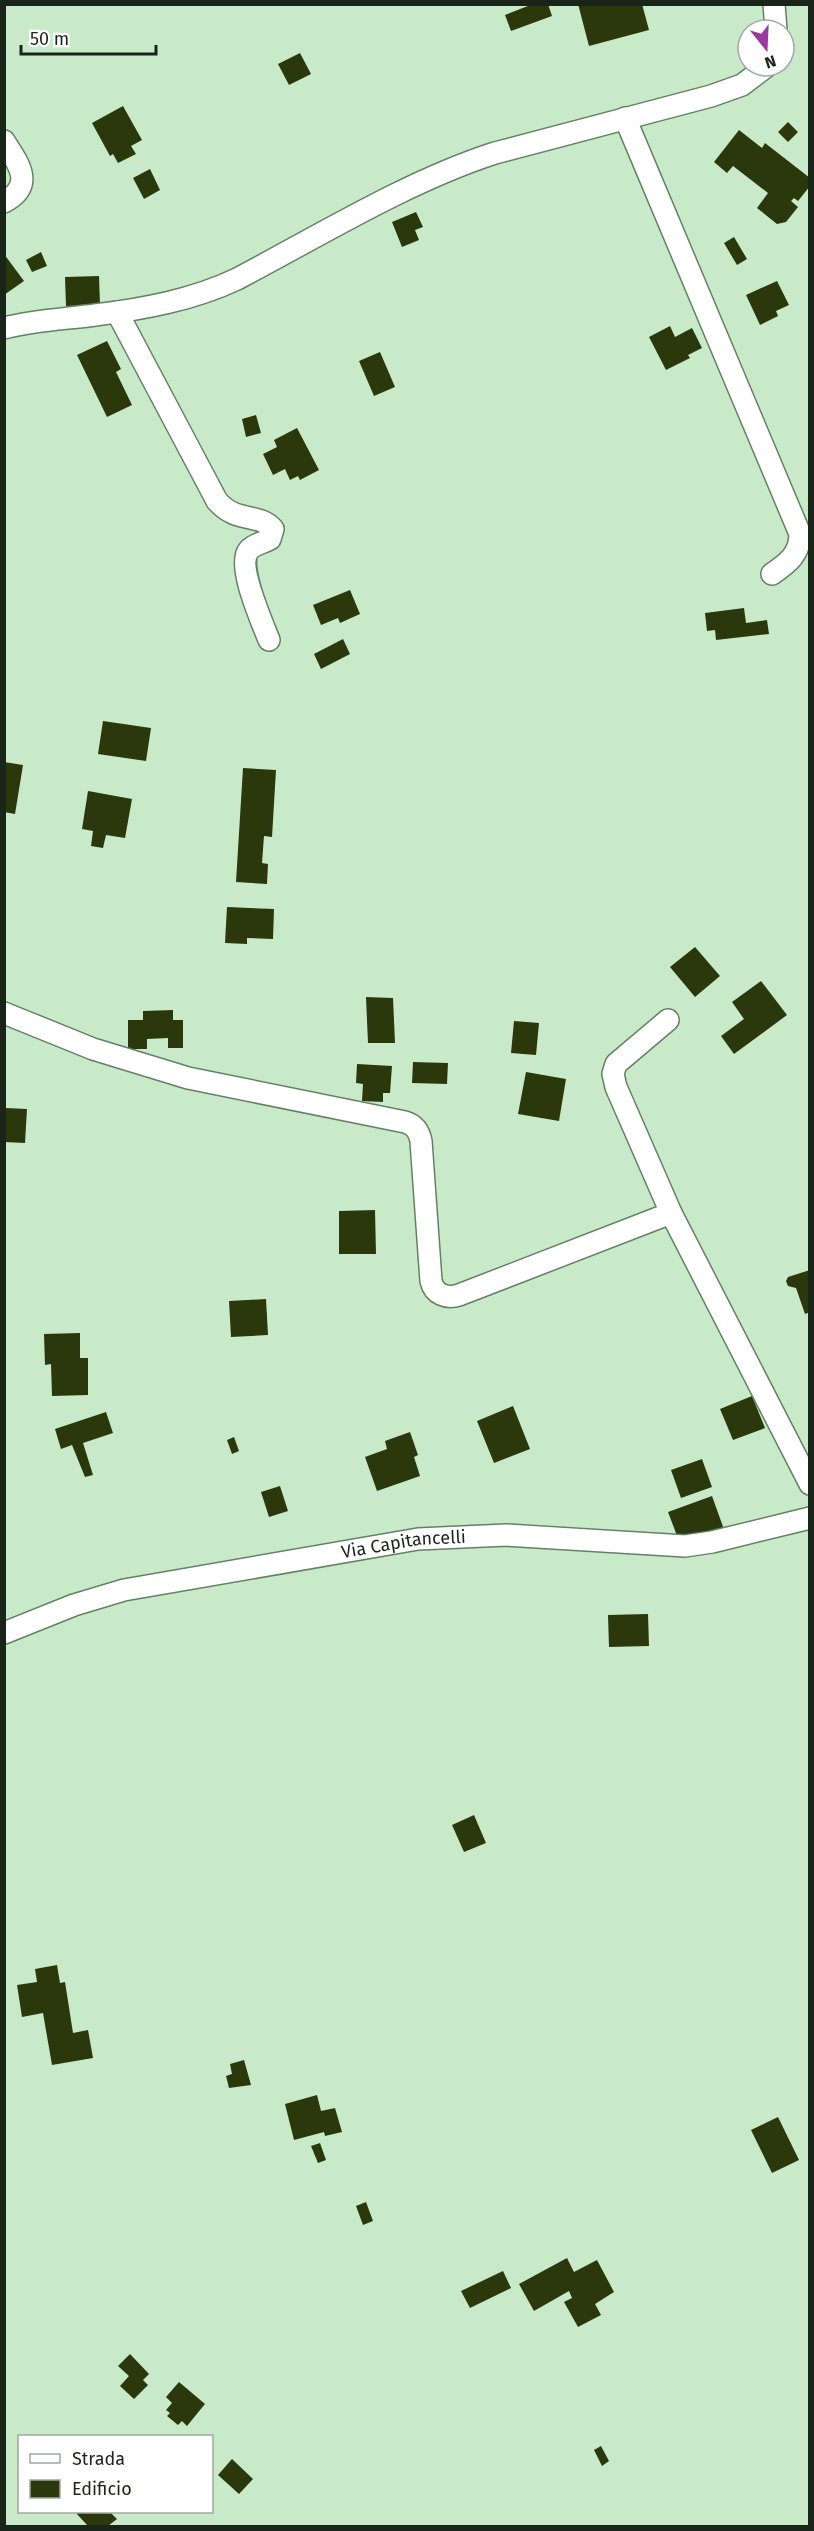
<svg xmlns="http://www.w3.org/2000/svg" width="814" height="2531" viewBox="0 0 814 2531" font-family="'Fira Sans',sans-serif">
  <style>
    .building { fill: #2a380c }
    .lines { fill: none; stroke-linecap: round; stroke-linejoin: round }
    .minor-casing { stroke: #638264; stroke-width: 24 }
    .minor { stroke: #fff; stroke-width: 21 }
    .labels { text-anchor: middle; stroke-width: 6; stroke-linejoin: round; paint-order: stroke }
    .street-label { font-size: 18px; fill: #192519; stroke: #fff }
  </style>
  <rect width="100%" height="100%" fill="#c9eac9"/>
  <path class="building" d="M533 4H548L552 16 511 31 505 15Z
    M578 4H642L649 30 589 46Z
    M300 53 311 74 289 85 278 64Z
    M123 106 142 140 131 146 136 154 118 163 113 154 110 156 92 123Z
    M788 122 798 132 788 142 778 132Z
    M739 130 762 148 765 143 810 178V186L798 201 794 198 791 201 798 207 786 222 777 224 757 208 768 193 733 166 727 173 714 162Z
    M150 169 160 190 144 199 133 178Z
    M416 212 423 227 415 230 419 240 402 247 392 222Z
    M734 237 747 259 737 265 724 243Z
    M41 252 47 266 32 272 26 260Z
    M4 254 24 281 4 295Z
    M99 276 100 305 66 306 65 277Z
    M777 281 789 305 776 311 778 316 760 325 746 295Z
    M670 326 675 337 692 328 702 348 688 355 690 358 666 370 649 337Z
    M107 341 121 369 116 372 132 405 107 417 77 355Z
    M380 352 395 387 374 396 359 361Z
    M256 415 261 433 246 437 242 419Z
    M297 428 319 470 300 480 298 476 290 480 285 469 273 475 263 454 277 447 274 440Z
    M350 590 360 614 340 623 338 618 321 625 313 605Z
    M744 608 746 623 767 620 769 634 716 640 715 630 707 631 705 613Z
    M343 639 350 654 321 669 314 654Z
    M103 721 151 728 146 761 98 754Z
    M4 762 23 765 15 814 4 812Z
    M243 768 276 770 272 837 264 836 262 863 268 864 267 884 236 882Z
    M88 791 132 799 125 838 106 835 103 848 91 846 93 831 82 829Z
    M227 907 274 909 273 939 247 938V944L225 943Z
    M695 947 720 976 695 997 670 967Z
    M761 981 787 1015 734 1054 721 1036 744 1019 732 1002Z
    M366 997 393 998 395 1043H368Z
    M173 1010V1020H183V1048H168V1038L147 1039V1049H128V1020H143V1011Z
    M514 1021 539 1023 536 1055 511 1053Z
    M413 1062 448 1063 447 1084 412 1083Z
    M357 1064 392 1066 390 1093H383V1102L362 1101 363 1084 356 1083Z
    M526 1072 566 1079 559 1121 518 1114Z
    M6 1108 27 1109 25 1143 4 1142Z
    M375 1210 376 1254H339V1211Z
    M810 1270V1312L805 1314 796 1288 788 1286 786 1281 788 1277Z
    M266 1299 268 1335 231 1337 229 1301Z
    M80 1333V1358H88V1395L52 1396 51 1364 45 1365 44 1334Z
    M752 1396 765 1428 733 1440 720 1409Z
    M513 1406 530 1449 494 1463 477 1421Z
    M106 1412 113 1433 83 1443 93 1475 85 1477 72 1445 61 1449 55 1429Z
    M410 1432 418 1455 414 1457 420 1476 377 1491 365 1457 387 1449 385 1441Z
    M234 1437 239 1451 232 1454 227 1440Z
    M702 1459 712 1487 681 1498 671 1470Z
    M280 1486 288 1511 269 1517 261 1492Z
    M712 1496 726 1535 706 1542 702 1533 679 1541 668 1512Z
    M648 1614 649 1646 609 1647 608 1615Z
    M474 1815 486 1843 464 1852 452 1825Z
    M57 1965 60 1983 65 1982 73 2033 88 2030 93 2058 52 2065 43 2013 22 2017 17 1985 37 1982 35 1969Z
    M244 2060 251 2085 229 2088 226 2076 232 2074 230 2064Z
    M317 2095 321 2111 335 2108 342 2132 325 2136 324 2132 294 2140 285 2104Z
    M778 2117 799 2160 772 2173 751 2130Z
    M320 2143 326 2160 318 2163 311 2146Z
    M366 2202 373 2221 363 2225 356 2206Z
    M567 2258 574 2272 597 2260 614 2292 595 2304 601 2315 578 2327 564 2302 572 2298 569 2291 534 2311 519 2284Z
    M503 2271 511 2288 470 2308 461 2291Z
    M130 2354 149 2374 143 2380 148 2385 134 2399 120 2386 129 2376 118 2366Z
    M179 2382 205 2404 187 2426 182 2421 178 2425 167 2416 170 2413 166 2410 172 2403 166 2397Z
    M601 2446 609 2461 602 2466 594 2450Z
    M232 2459 253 2479 239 2494 218 2475Z
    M75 2512H110L117 2519 108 2526H88Z"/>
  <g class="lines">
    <g class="minor-casing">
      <g id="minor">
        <path d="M774 4 776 30"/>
        <path d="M625 118 800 534C800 554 788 563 772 574"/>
        <path d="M4 141C18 163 36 185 4 202"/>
        <path d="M117 312 217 501C237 524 258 512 273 529L270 539C263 543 254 544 249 550 236 564 262 622 269 640"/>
        <path d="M4 328C35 320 65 319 95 315 143 309 193 300 237 279 319 236 408 181 495 153L711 96 742 85 767 66"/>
        <path d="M4 1013 93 1049 188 1078 405 1122C415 1125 419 1131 421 1141L431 1281C434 1294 446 1299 459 1295L671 1213"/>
        <path d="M668 1020 616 1064 613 1074 616 1087 671 1213 810 1484"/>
        <path id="s1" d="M4 1633 74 1605 124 1590 418 1539 506 1535 685 1546 712 1542 810 1518"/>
      </g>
    </g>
    <use href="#minor" class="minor"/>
  </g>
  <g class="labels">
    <g class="street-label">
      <text dy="6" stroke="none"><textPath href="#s1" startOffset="411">Via Capitancelli</textPath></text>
    </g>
  </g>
  <rect width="814" height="2531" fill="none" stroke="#192519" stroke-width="12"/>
  <rect x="18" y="2435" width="195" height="78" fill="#ffffff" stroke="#a3a8a3" stroke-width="1.5"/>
  <rect x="30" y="2454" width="30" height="9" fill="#ffffff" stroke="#a3a8a3" stroke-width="1.5"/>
  <text x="72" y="2465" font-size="18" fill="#192519">Strada</text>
  <rect x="30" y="2480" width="30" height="18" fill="#2a380c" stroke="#a3a8a3" stroke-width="1.5"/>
  <text x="72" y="2495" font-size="18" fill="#192519">Edificio</text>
  <g transform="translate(766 48) rotate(162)"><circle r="28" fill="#ffffff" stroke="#a3a8a3" stroke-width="1.5"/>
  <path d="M0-4.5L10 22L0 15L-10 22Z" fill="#9a389f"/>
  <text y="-9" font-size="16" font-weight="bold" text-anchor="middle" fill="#192519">N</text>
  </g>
  <path d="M21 45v9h135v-9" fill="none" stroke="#192519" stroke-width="3"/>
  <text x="30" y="45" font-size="18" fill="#192519" stroke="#ffffff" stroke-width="4.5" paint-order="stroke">50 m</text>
</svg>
